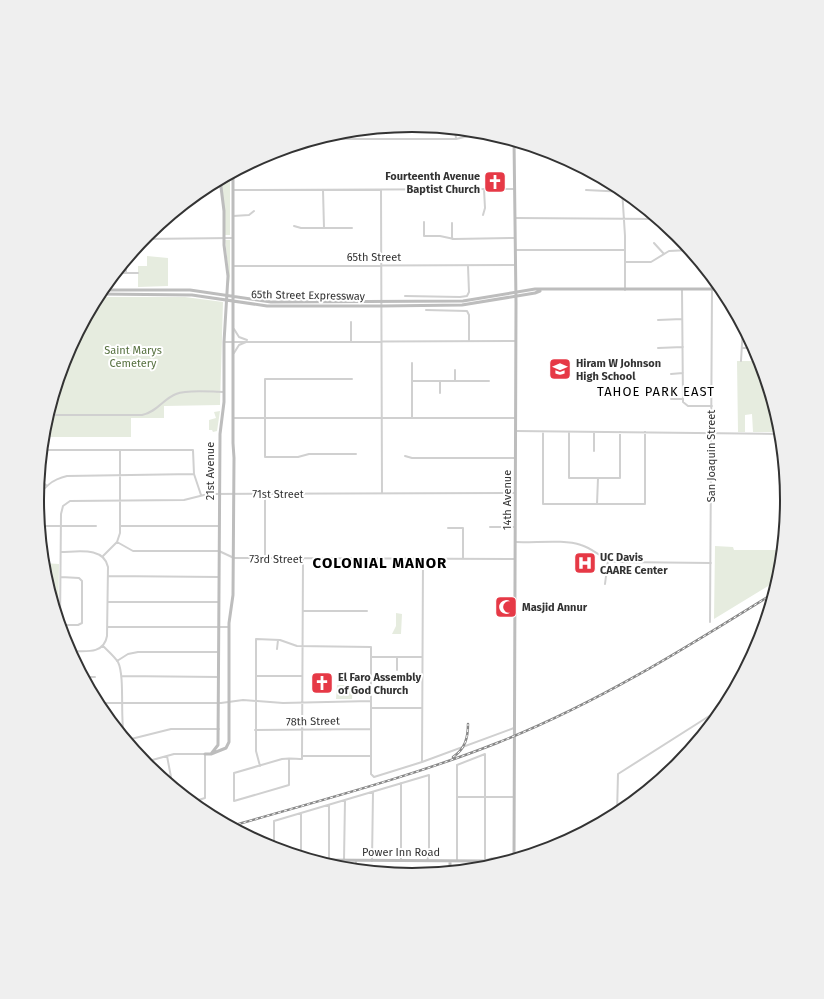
<svg xmlns="http://www.w3.org/2000/svg" width="824" height="999" viewBox="0 0 824 999" font-family="'Fira Sans',sans-serif">
  <style>
    .green { fill: #e6ecdf }
    .lines { fill: none; stroke-linecap: round; stroke-linejoin: round }
    .street { stroke: #d0d0d0; stroke-width: 2 }
    .secondary { stroke: #bdbdbd; stroke-width: 3 }
    .rail-casing { stroke: #888; stroke-width: 2.5 }
    .rail { stroke: #fff; stroke-width: 1; stroke-dasharray: 3; stroke-linecap: butt }
    .labels { text-anchor: middle; stroke-width: 4; stroke-linejoin: round; paint-order: stroke }
    .poi-label { font-size: 11px; font-weight: bold; fill: #333; stroke: #fff; text-anchor: start }
    .street-label { font-size: 11px; fill: #333; stroke: #fff }
    .park-label { font-size: 11px; fill: #56703f; stroke: #fff }
    .quarter-label { font-size: 13px; letter-spacing: 1px; fill: #000; stroke: #fff }
    .district-label { font-size: 15px; font-weight: bold; letter-spacing: 1px; fill: #000; stroke: #fff }
    .rim { fill: none; stroke: #333; stroke-width: 2 }
  </style>
  <rect width="100%" height="100%" fill="#fff"/>
  <path class="green" d="M230 173V235H225L221 178Z
    M225 240H230V284Z
    M147 256 168 258V286L138 287V266H147Z
    M97 297H185L223 302 220 405 164 406V418H131V437H43L44 426 66 356Z
    M737 361H760L780 432H753L752 414 745 415V432H738Z
    M220 411 217 431 213 432 212 430H209V420L216 418 214 412Z
    M715 546 733 547 734 550H782L778 580 714 619Z
    M43 563 59 564 58 620 44 572Z
    M396 613 402 614 401 634H392L396 626Z
    M337 685H353L352 699H336Z"/>
  <g class="lines">
    <path class="street" d="M455 129 456 139
      M315 139H456L477 134H492
      M334 139V133
      M207 186H220
      M622 189 625 236V290
      M234 190 514 189
      M323 190 324 228
      M381 190 382 493
      M586 190 626 192
      M483 215 485 208 484 189
      M233 216 249 215 254 211
      M516 218 658 219
      M424 222V236H440L454 239 515 238
      M294 226 301 228H352
      M143 239 232 238
      M452 239V223
      M654 243 664 254
      M515 250H625
      M126 260V273
      M625 262H651L669 251 690 250
      M233 266 515 265
      M115 273H138
      M682 290 683 402 688 406H712
      M405 296 460 297 467 296 469 292 468 266
      M426 310 467 311 469 315V341
      M658 320 682 319
      M351 322V341
      M234 329 239 337 247 340
      M224 342 516 341
      M658 348 683 347
      M743 348H751
      M234 353 239 345 246 342
      M741 361 743 327
      M455 370V381
      M671 374 683 373
      M352 379H265V457H298L309 454H356
      M412 381H489
      M440 381V393
      M671 399H683
      M48 415H142C157 412 163 399 176 394 188 389 212 392 224 392
      M233 418H516
      M412 418V363
      M516 431 781 434
      M543 432V504H645V432
      M569 432V478H620V432
      M42 450H193L194 474 201 495
      M594 451V432
      M405 456 412 458H515
      M39 479 47 486
      M37 501C42 488 53 479 67 476L194 474
      M597 504 598 478
      M40 526H96
      M120 526H219
      M490 527H515
      M448 528H463V559
      M117 542 133 551H219L234 558 515 559
      M516 542C535 543 564 539 581 545 595 549 603 561 617 562L711 563
      M61 552C76 552 104 546 108 567L107 636C104 655 84 651 70 651
      M103 556 117 542 120 533V450
      M265 558V494
      M108 576 219 577
      M61 577 79 578 82 581V623L78 625H61
      M605 584 608 560
      M108 602H219
      M303 611H367
      M710 622 712 289
      M60 626 61 514 63 506 70 501 184 500 208 494 515 493
      M108 627H228
      M103 646C108 651 114 656 118 662 125 676 120 717 124 737
      M277 649 278 640
      M371 657H422
      M397 657V670
      M117 661 128 654 138 652H219
      M121 676 219 677
      M256 676H302
      M83 677H95
      M97 703H221L243 700 283 703 371 701
      M371 708H422
      M255 730 371 729
      M127 740 171 729H219
      M167 756 171 777
      M302 756 303 559
      M289 759V785L234 801V773L282 759C289 758 296 759 302 759V756H371
      M145 762 174 754H205V798L192 802
      M422 762 423 559
      M260 766 256 751V639L280 640 297 646 371 647V774L374 777 422 762 514 728
      M457 797H514
      M329 805V860
      M617 813 618 774 725 706
      M274 848V821L429 775V854L427 861
      M301 856V813
      M344 860 345 800
      M356 860V869
      M401 860V783
      M372 861 373 792
      M457 861V765L485 754V861"/>
    <path class="secondary" d="M101 290H190L271 302 463 301 535 289H722
      M99 294 192 295 267 306H382L462 305 535 293 540 291
      M205 754H211L218 745 220 434 224 402V342L228 276 224 245V211L220 179
      M211 754 226 748 229 742V623L233 595 234 458 233 443V172
      M514 859 516 303 514 140
      M316 860 485 861 492 859 514 858
      M450 861V871
      M485 861 494 865"/>
    <g class="rail-casing">
      <path id="rail" d="M453 757C465 749 468 738 468 724
        M232 826C321 800 411 777 497 743 596 704 684 649 774 593"/>
    </g>
    <use href="#rail" class="rail"/>
  </g>
  <defs>
    <g id="church-square" transform="scale(1.15)"><rect x="-9" y="-9" width="18" height="18" rx="4" fill="#e63946" stroke="#fff"/><path d="M-1.2-6h2.4v3.5h3.3v2.4h-3.3V6h-2.4V-.1h-3.3v-2.4h3.3Z" fill="#fff"/></g>
    <g id="school-square" transform="scale(1.15)"><rect x="-9" y="-9" width="18" height="18" rx="4" fill="#e63946" stroke="#fff"/><path d="M0-5L7-2L0 1L-7-2ZM-4 1L0 2.5L4 1V4Q0 6-4 4Z" fill="#fff"/></g>
    <g id="hospital-square" transform="scale(1.15)"><rect x="-9" y="-9" width="18" height="18" rx="4" fill="#e63946" stroke="#fff"/><path d="M-5-5h3v3.5h4V-5h3V5h-3V1.5h-4V5h-3Z" fill="#fff"/></g>
    <g id="mosque-square" transform="scale(1.15)"><rect x="-9" y="-9" width="18" height="18" rx="4" fill="#e63946" stroke="#fff"/><path d="M3.5-4.9A6 6 0 1 0 3.5 4.9A5 5 0 1 1 3.5-4.9Z" fill="#fff"/></g>
  </defs>
  <g fill-rule="evenodd">
    <use href="#church-square" x="495" y="182"/>
    <use href="#school-square" x="560" y="369"/>
    <use href="#hospital-square" x="585" y="563"/>
    <use href="#mosque-square" x="506" y="607"/>
    <use href="#church-square" x="322" y="683"/>
  </g>
  <g class="labels">
    <g class="poi-label">
      <text x="480" y="180" text-anchor="end">Fourteenth Avenue<tspan x="480" dy="13">Baptist Church</tspan></text>
      <text x="576" y="367">Hiram W Johnson<tspan x="576" dy="13">High School</tspan></text>
      <text x="600" y="561">UC Davis<tspan x="600" dy="13">CAARE Center</tspan></text>
      <text x="522" y="611">Masjid Annur</text>
      <text x="338" y="681">El Faro Assembly<tspan x="338" dy="13">of God Church</tspan></text>
    </g>
    <g class="street-label">
      <text x="374" y="261">65th Street</text>
      <text transform="translate(308 295) rotate(1)" y="4">65th Street Expressway</text>
      <text transform="translate(711 456) rotate(-90)" y="4">San Joaquin Street</text>
      <text transform="translate(210 471) rotate(-90)" y="4">21st Avenue</text>
      <text x="278" y="498">71st Street</text>
      <text transform="translate(507 500) rotate(-90)" y="4">14th Avenue</text>
      <text x="276" y="563">73rd Street</text>
      <text transform="translate(313 721) rotate(-1)" y="4">78th Street</text>
      <text x="401" y="856">Power Inn Road</text>
    </g>
    <g class="park-label">
      <text x="133" y="354">Saint Marys<tspan x="133" dy="13">Cemetery</tspan></text>
    </g>
    <g class="quarter-label">
      <text x="656" y="396">TAHOE PARK EAST</text>
    </g>
    <g class="district-label">
      <text x="380" y="568">COLONIAL MANOR</text>
    </g>
  </g>
  <path d="M0 0H824V999H0ZM44 500a368 368 0 1 1 736 0a368 368 0 1 1-736 0Z" fill="#efefef" fill-rule="evenodd"/>
  <path class="rim" d="M44 500a368 368 0 1 1 736 0a368 368 0 1 1-736 0Z"/>
</svg>
